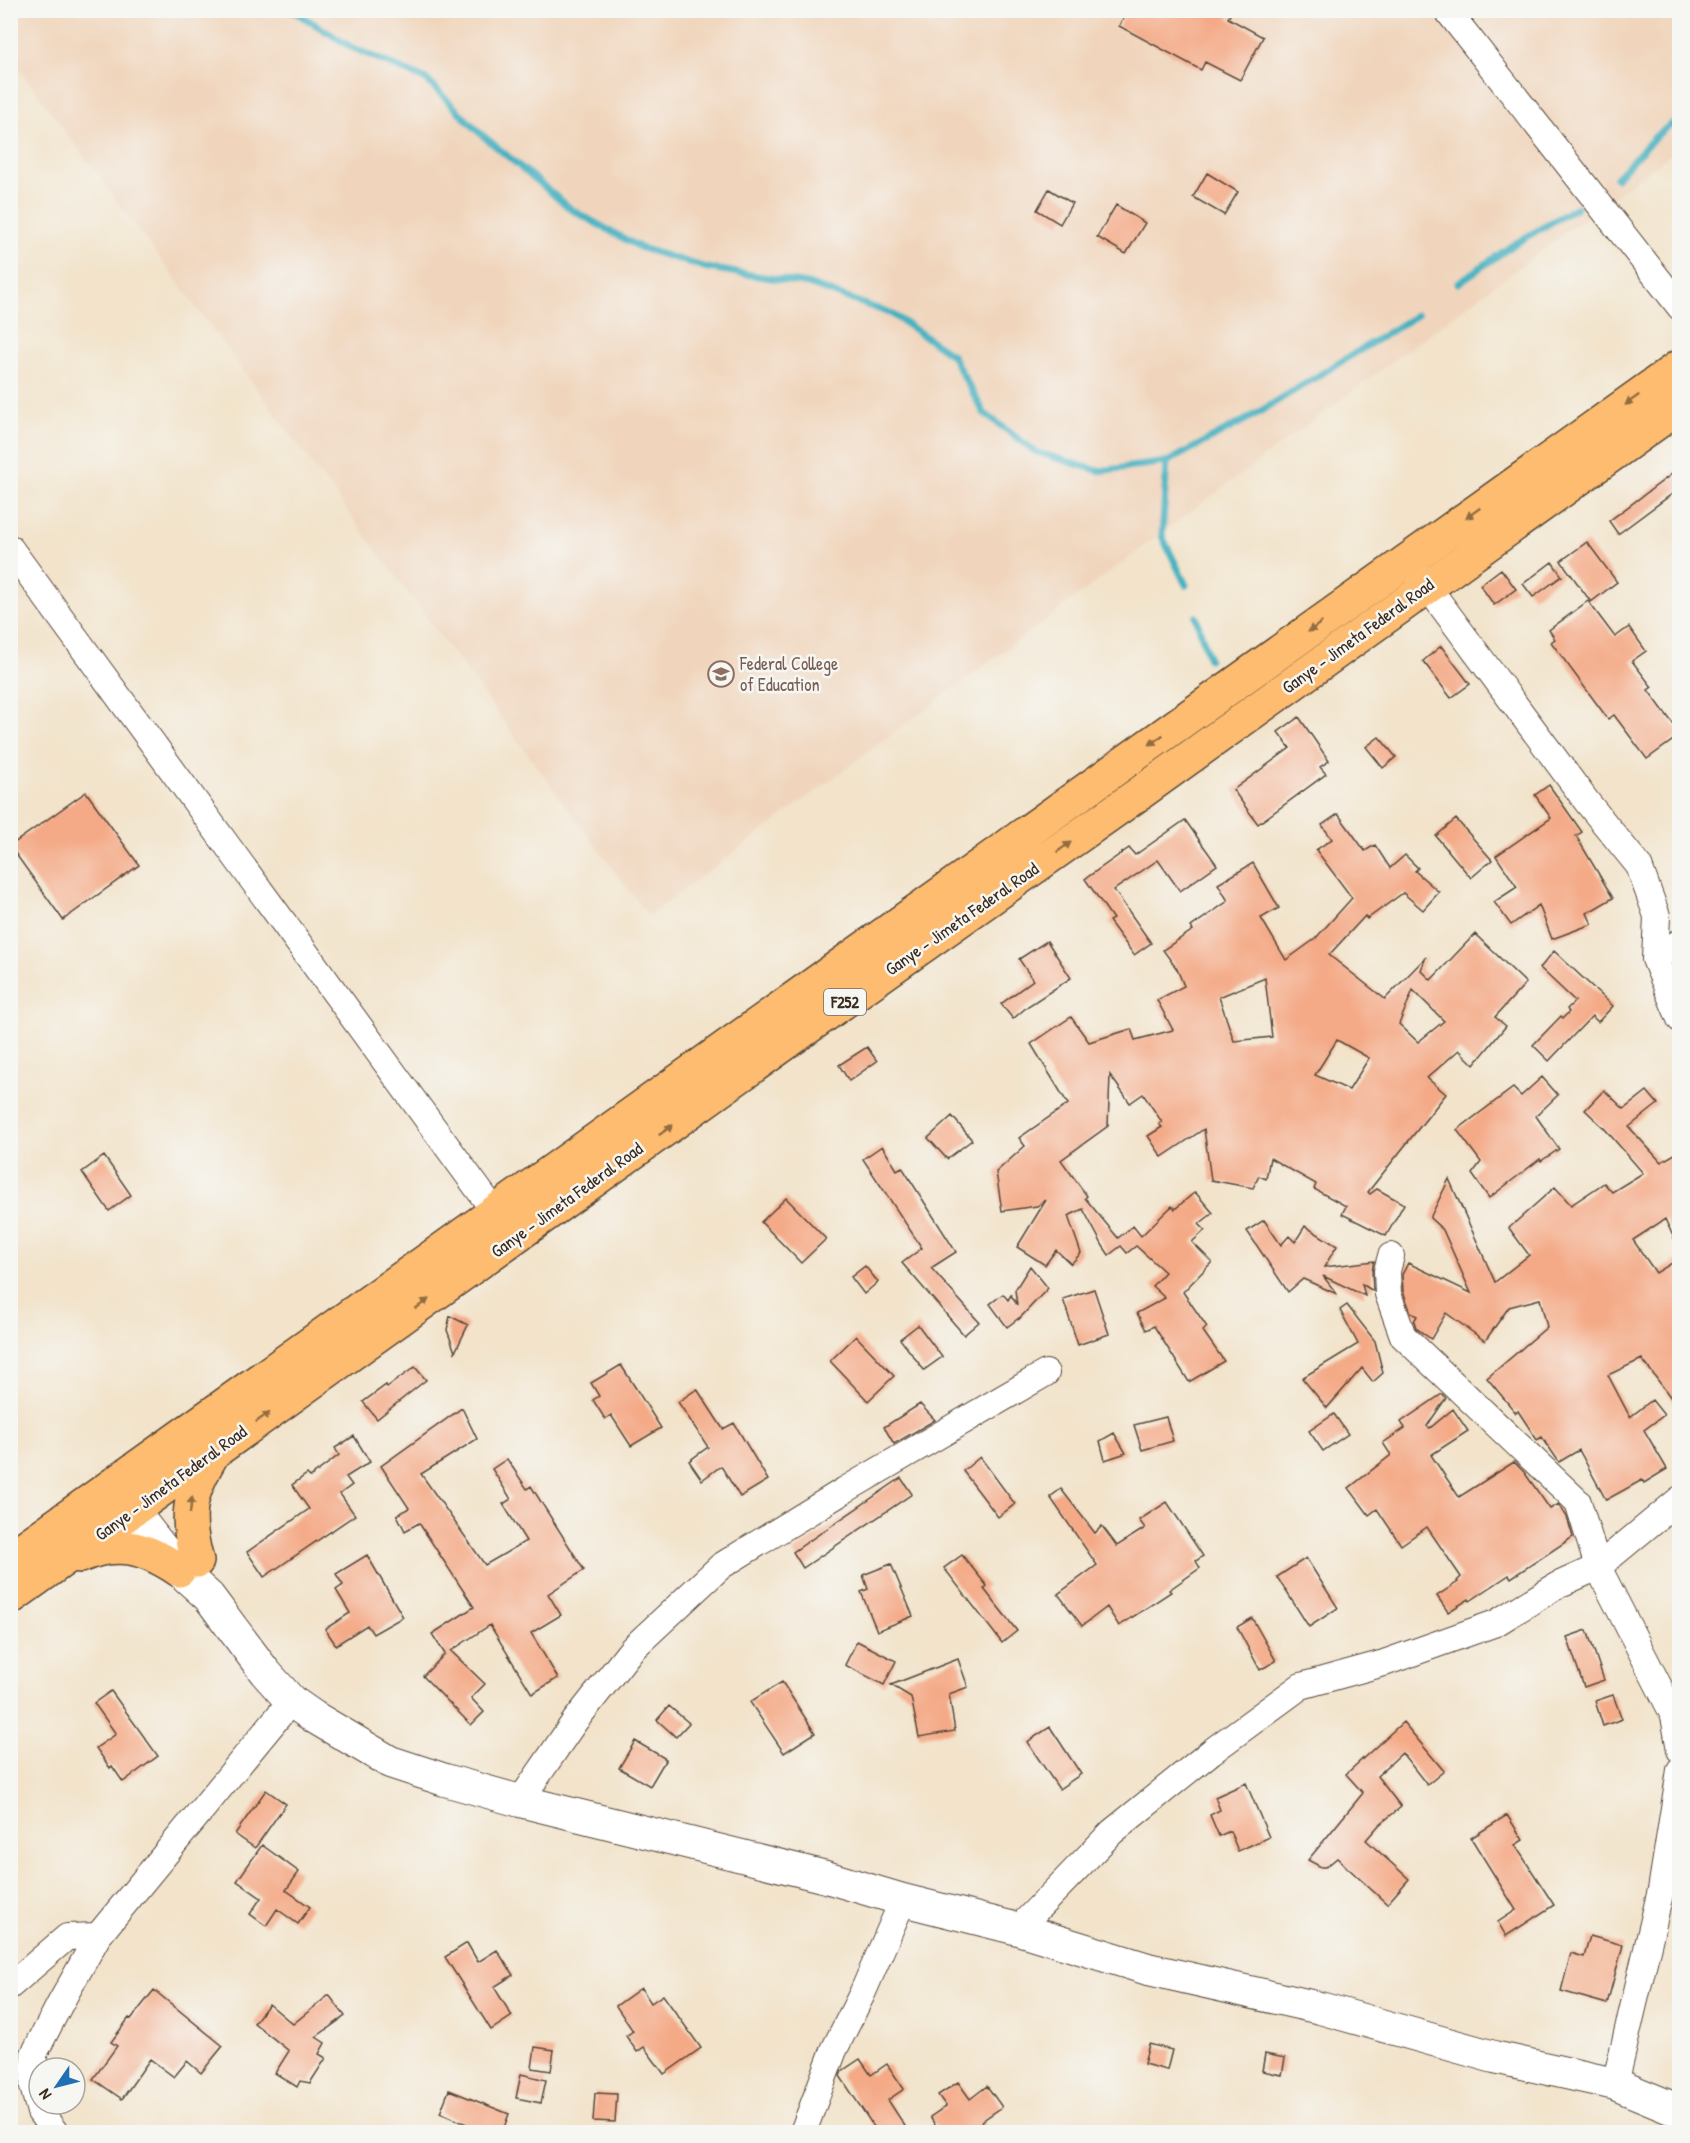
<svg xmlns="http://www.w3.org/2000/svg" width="1690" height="2143" viewBox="0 0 1690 2143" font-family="'Patrick Hand',sans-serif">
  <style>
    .built { fill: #f0d5bc }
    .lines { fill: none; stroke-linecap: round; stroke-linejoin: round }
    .stream { stroke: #43b0c0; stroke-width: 7 }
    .building { fill: #f4aa87; fill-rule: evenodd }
    .minor-casing { stroke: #564638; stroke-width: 28 }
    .tertiary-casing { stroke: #564638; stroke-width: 34 }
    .primary-casing { stroke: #564638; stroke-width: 36 }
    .minor { stroke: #fff; stroke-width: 26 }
    .tertiary { stroke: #fff; stroke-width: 32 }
    .primary { stroke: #fdbc70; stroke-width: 33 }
    .oneway { fill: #926c43 }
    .labels { text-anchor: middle; stroke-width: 5; stroke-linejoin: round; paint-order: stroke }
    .shield { fill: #f6f6f2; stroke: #73675e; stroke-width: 1.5 }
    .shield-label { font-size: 16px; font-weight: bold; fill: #3b2a1e }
    .street-label { font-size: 18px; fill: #3b2a1e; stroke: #f6f6f2 }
    .education-label { font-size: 18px; fill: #785e54; stroke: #f6f6f2; text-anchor: start }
  </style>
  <rect width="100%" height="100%" fill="#f6f6f2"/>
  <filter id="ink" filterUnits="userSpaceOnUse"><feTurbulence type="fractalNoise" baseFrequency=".0167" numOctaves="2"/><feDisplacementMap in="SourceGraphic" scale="12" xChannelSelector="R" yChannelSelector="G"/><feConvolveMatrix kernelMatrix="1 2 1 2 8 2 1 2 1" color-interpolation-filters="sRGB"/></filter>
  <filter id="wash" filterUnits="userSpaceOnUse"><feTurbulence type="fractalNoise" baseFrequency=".008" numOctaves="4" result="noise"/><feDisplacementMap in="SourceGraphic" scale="24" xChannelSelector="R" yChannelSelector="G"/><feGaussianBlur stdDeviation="1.35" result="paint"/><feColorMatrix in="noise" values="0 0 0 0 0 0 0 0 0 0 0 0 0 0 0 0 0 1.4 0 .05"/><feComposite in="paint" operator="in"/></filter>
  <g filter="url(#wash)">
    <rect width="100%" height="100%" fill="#f2e3ca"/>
    <path class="built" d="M11 10 1679 11V148L648 916 11 58Z"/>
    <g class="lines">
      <path class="stream" d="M292 10 351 47 427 80 481 134 572 210 641 248 707 268 808 284 892 314 952 355 984 413 1036 452 1099 471 1167 462 1251 417 1417 315
        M1616 178 1656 136 1680 118
        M1458 283 1513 245 1577 207
        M1167 462 1162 536 1186 585
        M1196 617 1209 659"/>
    </g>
    <g id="blocks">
      <path class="building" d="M1128 10H1233L1228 18 1263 37 1240 80 1205 62 1201 70 1119 26Z
        M1207 173 1238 192 1224 215 1193 197Z
        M1049 189 1072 203 1060 224 1037 210Z
        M1116 205 1145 223 1126 254 1097 237Z
        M1680 468V488L1618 534 1609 521Z
        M1587 542 1617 582 1591 602 1561 561Z
        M1552 562 1562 576 1533 597 1523 584Z
        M1501 569 1516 589 1494 605 1480 585Z
        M1588 601 1615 637 1629 627 1646 651 1632 661 1652 687 1648 690 1680 733V735L1647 759 1614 715 1608 719 1551 642 1555 639 1549 630Z
        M1441 646 1470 684 1451 698 1423 661Z
        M1299 717 1329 761 1320 767 1326 774 1258 824 1233 790 1290 748 1278 732Z
        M1379 737 1396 757 1383 768 1366 747Z
        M1549 785 1582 832 1576 836 1613 898 1587 913 1592 924 1552 939 1539 905 1511 925 1494 902 1517 887 1496 856 1551 818 1535 795Z
        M86 792 139 865 63 920 10 846Z
        M1338 814 1365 851 1375 845 1390 868 1405 855 1418 868 1415 871 1439 892 1423 910 1403 893 1367 919 1365 916 1329 955 1385 999 1426 957 1421 970 1431 980 1475 934 1526 983 1495 1017 1506 1026 1474 1065 1459 1050 1427 1078 1446 1094 1368 1192 1370 1194 1377 1189 1404 1204 1386 1236 1342 1214 1346 1206 1314 1189 1316 1184 1270 1158 1266 1179 1259 1176 1253 1188 1211 1180 1204 1129 1162 1157 1148 1136 1162 1127 1159 1124 1162 1122 1143 1094 1130 1103 1110 1075 1108 1126 1061 1160 1087 1196 1085 1198 1118 1238 1133 1226 1141 1236 1172 1206 1175 1209 1195 1192 1213 1213 1199 1224 1205 1230 1192 1242 1212 1262 1183 1292 1207 1327 1203 1331 1224 1361 1189 1382 1154 1326 1146 1330 1137 1313 1165 1298 1152 1286 1165 1272 1136 1246 1127 1253 1121 1246 1109 1255 1103 1246 1083 1209 1068 1216 1081 1253 1071 1264 1056 1250 1045 1265 1017 1247 1046 1200 1037 1206 1002 1211 996 1172 1025 1146 1019 1138 1068 1104 1031 1044 1071 1017 1089 1042 1131 1029 1135 1040 1173 1030 1157 1000 1184 986 1177 969 1163 950 1193 930 1191 927 1228 901 1218 884 1253 863 1279 908 1261 918 1286 960 1315 939 1352 898 1316 850 1332 839 1322 825ZM1265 978 1272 1037 1234 1041 1219 997ZM1413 990 1444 1021 1418 1042 1399 1024ZM1337 1040 1369 1058 1349 1090 1315 1075Z
        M1456 819 1492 860 1471 878 1436 836Z
        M1185 820 1217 865 1180 891 1158 860 1114 890 1151 943 1134 955 1109 921 1113 919 1085 879 1129 848 1135 855Z
        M1047 941 1071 978 1028 1006 1013 1019 1001 1004 1033 980 1019 959Z
        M1554 951 1613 1006 1598 1022 1592 1016 1549 1061 1533 1045 1561 1016 1563 1018 1569 1012 1567 1009 1575 1001 1540 968Z
        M867 1047 877 1061 849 1081 839 1065Z
        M1542 1077 1558 1095 1536 1116 1559 1149 1541 1161 1540 1159 1489 1198 1472 1174 1481 1162 1457 1130 1513 1088 1521 1096Z
        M1604 1090 1624 1109 1647 1091 1658 1104 1629 1127 1661 1162 1680 1151V1251L1665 1219 1633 1240 1656 1273 1680 1258V1410L1642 1359 1608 1375 1630 1417 1652 1400 1664 1415 1644 1430 1667 1469 1644 1483 1642 1480 1606 1500 1579 1450 1559 1462 1542 1437 1537 1440 1518 1411 1516 1413 1487 1378 1547 1327 1540 1299 1509 1307 1485 1341 1446 1313 1431 1339 1416 1328 1414 1321 1417 1316 1411 1313 1403 1291 1402 1275 1408 1263 1471 1293 1443 1230 1430 1218 1449 1179 1495 1282 1529 1255 1509 1228 1555 1187 1571 1205 1604 1183 1612 1192 1643 1173 1604 1128 1585 1110Z
        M952 1116 972 1140 947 1159 928 1138Z
        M882 1146 897 1170 902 1167 956 1252 931 1268 979 1322 964 1335 902 1263 922 1248 863 1159Z
        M104 1156 131 1195 109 1211 82 1172Z
        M786 1198 826 1239 801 1263 761 1222Z
        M1264 1220 1281 1245 1289 1236 1295 1242 1305 1226 1337 1246 1324 1267 1374 1261 1372 1271 1373 1291 1362 1284 1365 1296 1323 1276 1337 1294 1303 1279 1288 1292 1247 1231Z
        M865 1266 878 1282 864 1294 851 1277Z
        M1030 1266 1048 1288 1019 1319V1318L1007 1327 990 1304 1003 1294 1008 1300 1011 1295 1017 1305 1015 1290Z
        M1094 1289 1109 1334 1078 1345 1063 1299Z
        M1347 1305 1375 1341 1383 1373 1373 1382 1362 1368 1327 1408 1302 1378 1358 1344 1340 1310Z
        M450 1316 468 1325 455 1352 447 1330Z
        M918 1325 942 1357 924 1370 900 1339Z
        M856 1336 894 1376 868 1401 830 1361Z
        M621 1365 661 1428 631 1446 611 1415 605 1419 593 1400 599 1396 591 1383Z
        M415 1367 426 1380 377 1419 363 1402 386 1385 387 1387Z
        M697 1389 723 1429 734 1423 768 1480 740 1497 721 1466 702 1480 689 1461 708 1447 678 1402Z
        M1442 1394 1446 1398 1427 1426 1430 1428 1453 1409 1468 1431 1431 1455 1459 1497 1514 1462 1524 1472 1550 1509 1559 1504 1567 1517 1573 1537 1511 1578 1509 1575 1470 1601 1469 1599 1448 1612 1437 1596 1458 1582 1457 1581 1461 1577 1427 1527 1401 1545 1377 1509 1369 1515 1349 1488 1391 1455 1383 1443 1405 1428 1401 1422Z
        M920 1404 935 1420 894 1444 884 1427Z
        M462 1408 477 1439 421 1474 485 1565 526 1541 503 1504 511 1499 492 1469 507 1459 527 1489 531 1486 584 1570 548 1594 561 1615 531 1633 558 1678 532 1694 490 1625 451 1651 485 1684 471 1698 484 1712 471 1725 423 1676 445 1654 432 1634 474 1607 419 1523 405 1531 397 1515 409 1508 381 1466Z
        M1334 1414 1348 1434 1323 1451 1309 1431Z
        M1166 1417 1173 1441 1142 1450 1134 1425Z
        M1114 1433 1126 1453 1105 1460 1100 1441Z
        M354 1436 370 1462 346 1477 352 1485 340 1494 355 1515 264 1577 247 1552 309 1509 292 1485 307 1474 310 1477 339 1455 335 1448Z
        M980 1457 1015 1504 998 1517 963 1471Z
        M901 1478 912 1494 803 1568 793 1552Z
        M1061 1489 1095 1533 1102 1526 1117 1546 1145 1528 1139 1520 1167 1502 1203 1556 1196 1561 1200 1568 1169 1590 1171 1592 1119 1626 1107 1607 1082 1626 1058 1594 1097 1565 1050 1497Z
        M367 1555 403 1617 373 1634 367 1625 336 1645 325 1629 350 1613 336 1590 343 1585 336 1574Z
        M962 1555 987 1586 984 1589 1017 1631 1002 1643 944 1568Z
        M1306 1558 1338 1608 1309 1627 1277 1577Z
        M891 1564 913 1616 877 1631 861 1592 868 1589 863 1575Z
        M1252 1618 1276 1661 1260 1670 1237 1627Z
        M1587 1630 1604 1680 1584 1687 1567 1637Z
        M857 1641 896 1661 884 1685 845 1665Z
        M958 1659 968 1687 949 1694 955 1731 919 1737 911 1697 891 1685Z
        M782 1682 815 1733 784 1753 750 1702Z
        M111 1691 158 1756 123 1782 112 1766 110 1768 96 1748 116 1734 94 1703Z
        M1613 1695 1622 1719 1603 1726 1595 1701Z
        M669 1706 689 1723 676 1737 657 1720Z
        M1403 1722 1444 1771 1427 1785 1402 1753 1377 1776 1401 1807 1379 1825 1366 1840 1409 1879 1387 1904 1337 1858 1326 1867H1321L1308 1860 1363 1793 1346 1774Z
        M1050 1727 1081 1774 1059 1789 1027 1742Z
        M635 1741 666 1759 650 1786 619 1768Z
        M1246 1783 1269 1837 1238 1851 1230 1831 1219 1836 1210 1815 1220 1810 1215 1797Z
        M266 1790 286 1804 255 1848 235 1834Z
        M1507 1815 1523 1840 1515 1845 1554 1905 1506 1936 1498 1922 1516 1910 1471 1838Z
        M262 1845 299 1872 286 1890 310 1907 298 1924 277 1909 266 1926 250 1914 261 1898 237 1881Z
        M1590 1936 1623 1945 1607 2004 1561 1991 1571 1953 1584 1957Z
        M467 1943 478 1962 497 1950 513 1975 494 1987 512 2016 491 2030 445 1957Z
        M641 1988 651 2003 663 1995 701 2048 664 2074 644 2047 637 2052 626 2036 633 2031 616 2006Z
        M154 1990 223 2046 201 2073 187 2061 174 2077 150 2059 122 2099 93 2079 117 2046 111 2042 129 2018 131 2019Z
        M329 1995 345 2016 316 2037 325 2043 319 2054 326 2058 310 2083 300 2081 297 2087 275 2073 289 2051 254 2023 269 2004 293 2024Z
        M1149 2044 1172 2050 1167 2070 1144 2064Z
        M535 2047 554 2050 551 2071 532 2068Z
        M1265 2054 1285 2058 1282 2075 1262 2071Z
        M860 2059 871 2075 887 2064 904 2089 888 2100 905 2126 896 2133H878L840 2076 842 2071Z
        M521 2074 546 2080 541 2103 516 2098Z
        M958 2082 970 2099 987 2086 1002 2107 982 2121 990 2133H940L930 2117 946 2106 938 2095Z
        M449 2090 509 2114 502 2133H488L440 2113Z
        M595 2093 617 2094 615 2122 593 2121Z"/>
    </g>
  </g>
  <g filter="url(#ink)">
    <use href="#blocks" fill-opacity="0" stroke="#564638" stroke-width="1.5"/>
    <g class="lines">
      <g class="minor-casing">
        <path id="minor" d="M1447 10 1680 307
          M10 548 495 1212
          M1418 574 1587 802 1639 866 1657 916 1655 959 1680 1019
          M1655 959 1680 942
          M1391 1256 1387 1271 1388 1294 1403 1336 1578 1502 1598 1567 1674 1716 1680 1750
          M520 1801 575 1721 632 1649 721 1566 845 1490 1046 1373
          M1018 1929 1112 1832 1211 1752 1301 1686 1384 1663 1496 1623 1558 1585 1598 1567 1680 1499
          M10 1986 67 1937 98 1936
          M1615 2084 1661 1890 1680 1770
          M55 2132 40 2112 33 2086 34 2054 61 2002 98 1936 291 1701
          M803 2132 834 2050 862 1994 903 1900"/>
      </g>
      <g class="tertiary-casing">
        <path id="tertiary" d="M117 1491 179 1570 209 1597 265 1672 291 1701 314 1717 390 1762 445 1780 520 1801 826 1877 903 1900 1018 1929 1148 1969 1320 2008 1494 2057 1615 2084 1680 2111"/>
      </g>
      <g class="primary-casing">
        <path id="primary" d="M80 1556C118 1539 146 1548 179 1570
          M10 1558 1680 366
          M197 1561C185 1518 188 1495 211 1457
          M10 1598 832 1010 1140 793 1680 406"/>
      </g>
      <use href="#minor" class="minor"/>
      <use href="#tertiary" class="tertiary"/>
      <use href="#primary" class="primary"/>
    </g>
    <defs><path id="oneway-solid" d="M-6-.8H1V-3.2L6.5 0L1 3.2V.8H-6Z" transform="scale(1.5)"/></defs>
    <g class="oneway">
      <use href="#oneway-solid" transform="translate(1632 400) rotate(144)"/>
      <use href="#oneway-solid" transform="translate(1473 513) rotate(144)"/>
      <use href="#oneway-solid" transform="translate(1315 627) rotate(144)"/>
      <use href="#oneway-solid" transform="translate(1156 740) rotate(144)"/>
      <use href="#oneway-solid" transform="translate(1064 847) rotate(-35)"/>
      <use href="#oneway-solid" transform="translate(666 1130) rotate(-36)"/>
      <use href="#oneway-solid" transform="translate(422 1304) rotate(-36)"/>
      <use href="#oneway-solid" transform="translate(263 1417) rotate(-36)"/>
      <use href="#oneway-solid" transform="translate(191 1505) rotate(-83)"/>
    </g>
  </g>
  <defs>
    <g id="school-ring" transform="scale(1.35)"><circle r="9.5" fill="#f6f6f2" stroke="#8d6e63" stroke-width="1.5"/><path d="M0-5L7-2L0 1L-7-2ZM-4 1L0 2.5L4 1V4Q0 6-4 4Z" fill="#8d6e63"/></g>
  </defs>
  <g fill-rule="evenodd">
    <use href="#school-ring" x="721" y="674"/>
  </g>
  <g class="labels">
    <rect class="shield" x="824" y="989" width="42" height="26" rx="4.5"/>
    <g class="shield-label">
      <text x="845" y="1008">F252</text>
    </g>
    <g class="street-label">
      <text transform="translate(1358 636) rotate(-36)" y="6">Ganye - Jimeta Federal Road</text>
      <text transform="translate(962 919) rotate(-35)" y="6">Ganye - Jimeta Federal Road</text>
      <text transform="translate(567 1200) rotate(-36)" y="6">Ganye - Jimeta Federal Road</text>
      <text transform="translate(171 1483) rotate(-36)" y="6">Ganye - Jimeta Federal Road</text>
    </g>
    <g class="education-label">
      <text x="740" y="670">Federal College<tspan x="740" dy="21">of Education</tspan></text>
    </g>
  </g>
  <rect width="1690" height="2143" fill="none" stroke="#f6f6f2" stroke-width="36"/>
  <g transform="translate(57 2086) rotate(235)"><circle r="28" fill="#f6f6f2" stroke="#aba49d" stroke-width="1.5"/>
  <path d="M0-4.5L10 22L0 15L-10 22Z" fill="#1f6fb2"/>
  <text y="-9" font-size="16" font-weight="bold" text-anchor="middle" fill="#3b2a1e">N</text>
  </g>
</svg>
